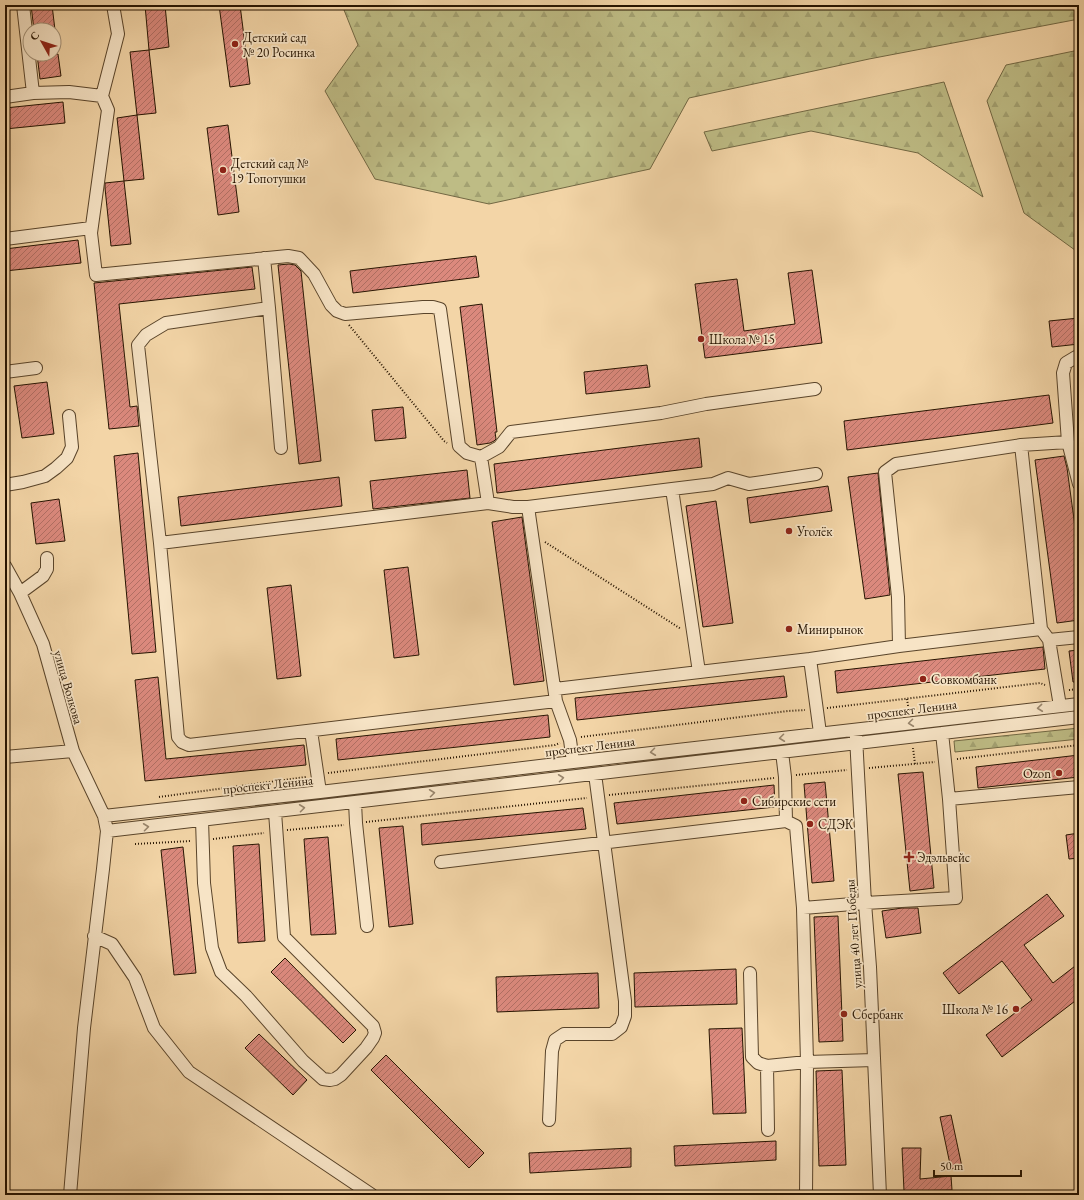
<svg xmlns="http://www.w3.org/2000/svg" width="1084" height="1200" viewBox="0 0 1084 1200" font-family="'EB Garamond',serif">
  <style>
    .forest { fill: url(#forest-firs); stroke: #726843 }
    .building { fill: url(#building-hatch); stroke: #261401 }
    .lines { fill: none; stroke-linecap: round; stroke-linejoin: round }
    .minor-casing { stroke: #59442a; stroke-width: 14 }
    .path { stroke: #261401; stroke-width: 2; stroke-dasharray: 1 2; stroke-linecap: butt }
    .minor { stroke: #f7e4c6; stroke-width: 12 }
    .oneway { stroke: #99866d }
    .poi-dot { fill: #8f2418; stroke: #f7e4c6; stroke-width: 1.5 }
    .labels { text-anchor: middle; stroke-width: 3.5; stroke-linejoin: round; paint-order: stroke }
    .poi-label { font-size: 13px; fill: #261401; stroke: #f7e4c6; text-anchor: start }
    .street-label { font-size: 13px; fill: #261401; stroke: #f7e4c6 }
  </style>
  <defs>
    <pattern id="forest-firs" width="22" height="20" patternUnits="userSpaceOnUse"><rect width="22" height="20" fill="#bebc85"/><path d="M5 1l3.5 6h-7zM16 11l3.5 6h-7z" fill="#a3a171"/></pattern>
    <pattern id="building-hatch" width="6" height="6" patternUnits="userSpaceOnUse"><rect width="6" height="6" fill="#db897d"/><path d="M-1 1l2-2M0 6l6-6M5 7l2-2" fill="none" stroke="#b16f64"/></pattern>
  </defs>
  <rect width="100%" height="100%" fill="#f3d5a7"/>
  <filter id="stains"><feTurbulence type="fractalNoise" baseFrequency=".005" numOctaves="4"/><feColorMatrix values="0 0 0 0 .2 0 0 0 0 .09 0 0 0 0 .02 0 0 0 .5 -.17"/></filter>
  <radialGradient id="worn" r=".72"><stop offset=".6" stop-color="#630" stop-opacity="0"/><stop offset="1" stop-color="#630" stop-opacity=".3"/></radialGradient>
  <path class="forest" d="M342 5H1079V19L869 59 689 98 650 169 489 204 375 179 325 91 358 45Z
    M1079 50V253L1024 213 987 101 1006 65Z
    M944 82 983 197 918 153 811 131 712 151 704 132Z
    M1079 728V739L955 752 954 741Z"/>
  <path class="building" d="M31 5H52L55 30H34Z
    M145 5H165L169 47 149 50Z
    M219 5H240L250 84 230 87Z
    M149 50 156 113 137 115 130 52Z
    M37 54H58L61 76 40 79Z
    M63 102 65 123 5 129V108Z
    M137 115 144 179 124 181 117 118Z
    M228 125 239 212 218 215 207 128Z
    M124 181 131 244 111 246 105 188V183Z
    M78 240 81 263 5 271V249Z
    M476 256 479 277 353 293 350 271Z
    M289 264 295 265 301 271 321 461 299 464 278 265Z
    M252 267 255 289 119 304 130 407 137 406 139 426 109 429 94 283Z
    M812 270 822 343 705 358 695 284 737 279 744 331 795 324 788 273Z
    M482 304 497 432H495L496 439 494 441 490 443 477 445 460 307Z
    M1079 318V344L1052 347 1049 321Z
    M647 365 650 387 586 394 584 372Z
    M47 382 54 434 22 438 14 386Z
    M1049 395 1053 423 847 450 844 421Z
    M403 407 406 438 375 441 372 410Z
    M699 438 702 467 497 493 494 464Z
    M138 453 156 652 132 654 114 456Z
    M1064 456 1067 468 1079 556V620L1057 623 1035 460Z
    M467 470 470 498 373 509 370 481Z
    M878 473 890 595 865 599 848 477Z
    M339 477 342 506 181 526 178 497Z
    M828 486 832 511 750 523 747 498Z
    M59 499 65 541 36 544 31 503Z
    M716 501 733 623 703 627 686 506Z
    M522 517 544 681 514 685 492 522Z
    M408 567 419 655 394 658 384 570Z
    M291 585 301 676 277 679 267 588Z
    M1043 647 1045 669 837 693 835 671Z
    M1079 650V682H1073L1069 651Z
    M784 676 787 697 577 720 575 698Z
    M158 677 166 759 304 745 306 765 145 781 135 680Z
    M548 715 550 737 338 760 336 739Z
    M1079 755V777L978 788 976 767Z
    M923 772 934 888 910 891 898 774Z
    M825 782 834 881 812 883 804 784Z
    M774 785 775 807 617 824 614 803Z
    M583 808 586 829 422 845 421 824Z
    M403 826 413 924 389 927 379 828Z
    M1079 833V858L1069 859 1066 835Z
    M328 837 336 934 311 935 304 839Z
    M259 844 265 941 238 943 233 846Z
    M183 847 196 973 174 975 161 850Z
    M1047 894 1064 916 1024 945 1053 983 1079 963V998L1002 1057 986 1035 1032 1000 1002 961 959 994 943 973Z
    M902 908H918L921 933 886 938 882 911Z
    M838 916 843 1041 819 1042 814 917Z
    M285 958 356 1030 343 1043 271 972Z
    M736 969 737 1004 635 1007 634 973Z
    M598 973 599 1008 497 1012 496 977Z
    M742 1028 746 1113 713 1114 709 1029Z
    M259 1034 307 1080 293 1095 245 1048Z
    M386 1055 484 1153 469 1168 371 1070Z
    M842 1070 846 1165 819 1166 816 1071Z
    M951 1115 962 1167 951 1169 940 1117Z
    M776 1141V1160L675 1166 674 1146Z
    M631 1148V1167L530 1173 529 1153Z
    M902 1148H921L920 1179 951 1176 952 1190 904 1191Z"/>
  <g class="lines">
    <g class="minor-casing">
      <path id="minor" d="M23 5 33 93
        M113 5 118 34 102 96 108 110 91 233 96 275 288 256 299 258 314 274 331 305 337 311 345 314 423 307H433L440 309 459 446 467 453 481 457 488 503 513 507H528
        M5 97 33 93 69 92 102 96
        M5 239 91 228
        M264 258 269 308 281 448
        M269 308 166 323 146 335 138 345 160 543 178 737 182 742 189 745 556 701
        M5 372 36 368
        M1068 442 1079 484
        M1021 445 1068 442 1063 373 1066 363 1076 357H1079
        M481 457 499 447 511 432 661 413 706 404 815 389
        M5 485 23 482 45 476 56 468 67 458 72 447 69 416
        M672 489 713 484 728 478 749 484 816 474
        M160 543 488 503
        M5 566 20 593 43 644 73 751 104 816 107 831 103 869 84 1028 70 1195
        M20 593 43 576 47 569V558
        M899 646 898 597 885 472 896 464 1021 445 1041 629 1049 640
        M555 689 810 659
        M1060 706 1049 640 1079 637
        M311 731 320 792
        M820 733 810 659 899 646 1041 629
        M856 737 865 903 870 967 880 1195
        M782 752 785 777 786 821 796 826 803 908 807 1062 806 1195
        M5 757 73 751
        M573 762 570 740 556 701 528 507 672 489 699 672
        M949 799 1079 787
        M355 802 356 823 367 926
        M104 816 320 792 573 762 1079 704
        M202 820 204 883 212 948 221 972 246 996 303 1061 323 1079 330 1080 335 1079 341 1075 366 1048 373 1038 375 1033 373 1026 284 937 275 812
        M107 831 1079 717
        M441 862 786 821
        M803 908 865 903 956 898 949 799 942 733
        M94 936 112 944 135 978 154 1028 189 1072 372 1195
        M750 973 752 1057 758 1063 767 1066 807 1062 874 1060
        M767 1066 768 1130
        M549 1120 552 1051 555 1040 564 1034H612L621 1027 625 1016V1001L595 774"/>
    </g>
    <path class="path" d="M349 325 444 441 447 443
      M545 542 681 629
      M1069 690 1079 689
      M907 699 909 712
      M827 708 1040 683 1045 685
      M581 737 788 711 805 710
      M913 748 915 764
      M957 759 1079 745
      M869 768 935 762
      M328 773 555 745 560 743
      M796 775 847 770
      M609 795 774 778
      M159 797 306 777
      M366 822 587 798
      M287 830 344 825
      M213 839 264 833
      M135 844 191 841"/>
    <use href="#minor" class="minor"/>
  </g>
  <defs><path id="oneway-chevron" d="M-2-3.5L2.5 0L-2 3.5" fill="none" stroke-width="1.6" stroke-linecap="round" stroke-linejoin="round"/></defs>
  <g class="oneway">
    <use href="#oneway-chevron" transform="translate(1040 708) rotate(174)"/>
    <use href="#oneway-chevron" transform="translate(911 723) rotate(173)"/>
    <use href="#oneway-chevron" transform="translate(782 738) rotate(173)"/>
    <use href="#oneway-chevron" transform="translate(653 752) rotate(173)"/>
    <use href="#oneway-chevron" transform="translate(561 778) rotate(-7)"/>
    <use href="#oneway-chevron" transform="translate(432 793) rotate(-7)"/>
    <use href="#oneway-chevron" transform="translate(302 808) rotate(-7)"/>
    <use href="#oneway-chevron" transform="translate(146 827) rotate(-7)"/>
  </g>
  <g class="poi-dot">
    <circle cx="235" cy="44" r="4"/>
    <circle cx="223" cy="170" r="4"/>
    <circle cx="701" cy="339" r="4"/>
    <circle cx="789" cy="531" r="4"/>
    <circle cx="789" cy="629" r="4"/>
    <circle cx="923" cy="679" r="4"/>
    <circle cx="1059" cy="773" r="4"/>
    <circle cx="744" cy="801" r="4"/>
    <circle cx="810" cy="824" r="4"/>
    <path d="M907 851h4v4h4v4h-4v4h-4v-4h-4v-4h4z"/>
    <circle cx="1016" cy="1009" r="4"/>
    <circle cx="844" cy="1014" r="4"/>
  </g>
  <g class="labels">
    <g class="poi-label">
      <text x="243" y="42">Детский сад<tspan x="243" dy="15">№ 20 Росинка</tspan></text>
      <text x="231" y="168">Детский сад №<tspan x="231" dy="15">19 Топотушки</tspan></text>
      <text x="709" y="344">Школа № 15</text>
      <text x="797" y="536">Уголёк</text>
      <text x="797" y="634">Минирынок</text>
      <text x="931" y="684">Совкомбанк</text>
      <text x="1051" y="778" text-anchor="end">Ozon</text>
      <text x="752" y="806">Сибирские сети</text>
      <text x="818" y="829">СДЭК</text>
      <text x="917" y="862">Эдэльвейс</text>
      <text x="1008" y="1014" text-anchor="end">Школа № 16</text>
      <text x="852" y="1019">Сбербанк</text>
    </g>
    <g class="street-label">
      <text transform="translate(69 687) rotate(74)" y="5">улица Волкова</text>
      <text transform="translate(912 709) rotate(-7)" y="5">проспект Ленина</text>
      <text transform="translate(590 746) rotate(-7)" y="5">проспект Ленина</text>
      <text transform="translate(268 784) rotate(-6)" y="5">проспект Ленина</text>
      <text transform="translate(853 934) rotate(-94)" y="5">улица 40 лет Победы</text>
    </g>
  </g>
  <rect width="1084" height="1200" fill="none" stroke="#f3d5a7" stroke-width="20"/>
  <rect x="6" y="6" width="1072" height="1188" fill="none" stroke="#261401" stroke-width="2"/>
  <rect x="10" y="10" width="1064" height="1180" fill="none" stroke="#261401"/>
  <g transform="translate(42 42) rotate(309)"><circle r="19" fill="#f7e4c6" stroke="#a39177"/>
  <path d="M0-3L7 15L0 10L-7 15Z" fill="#8f2418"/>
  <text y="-6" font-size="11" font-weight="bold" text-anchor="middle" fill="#261401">С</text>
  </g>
  <path d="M934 1170v6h87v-6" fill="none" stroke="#261401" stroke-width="2"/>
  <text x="940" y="1170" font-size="12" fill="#261401" stroke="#f7e4c6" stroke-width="3" paint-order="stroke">50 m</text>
  <rect width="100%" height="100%" filter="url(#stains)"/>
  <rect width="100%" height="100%" fill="url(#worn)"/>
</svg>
